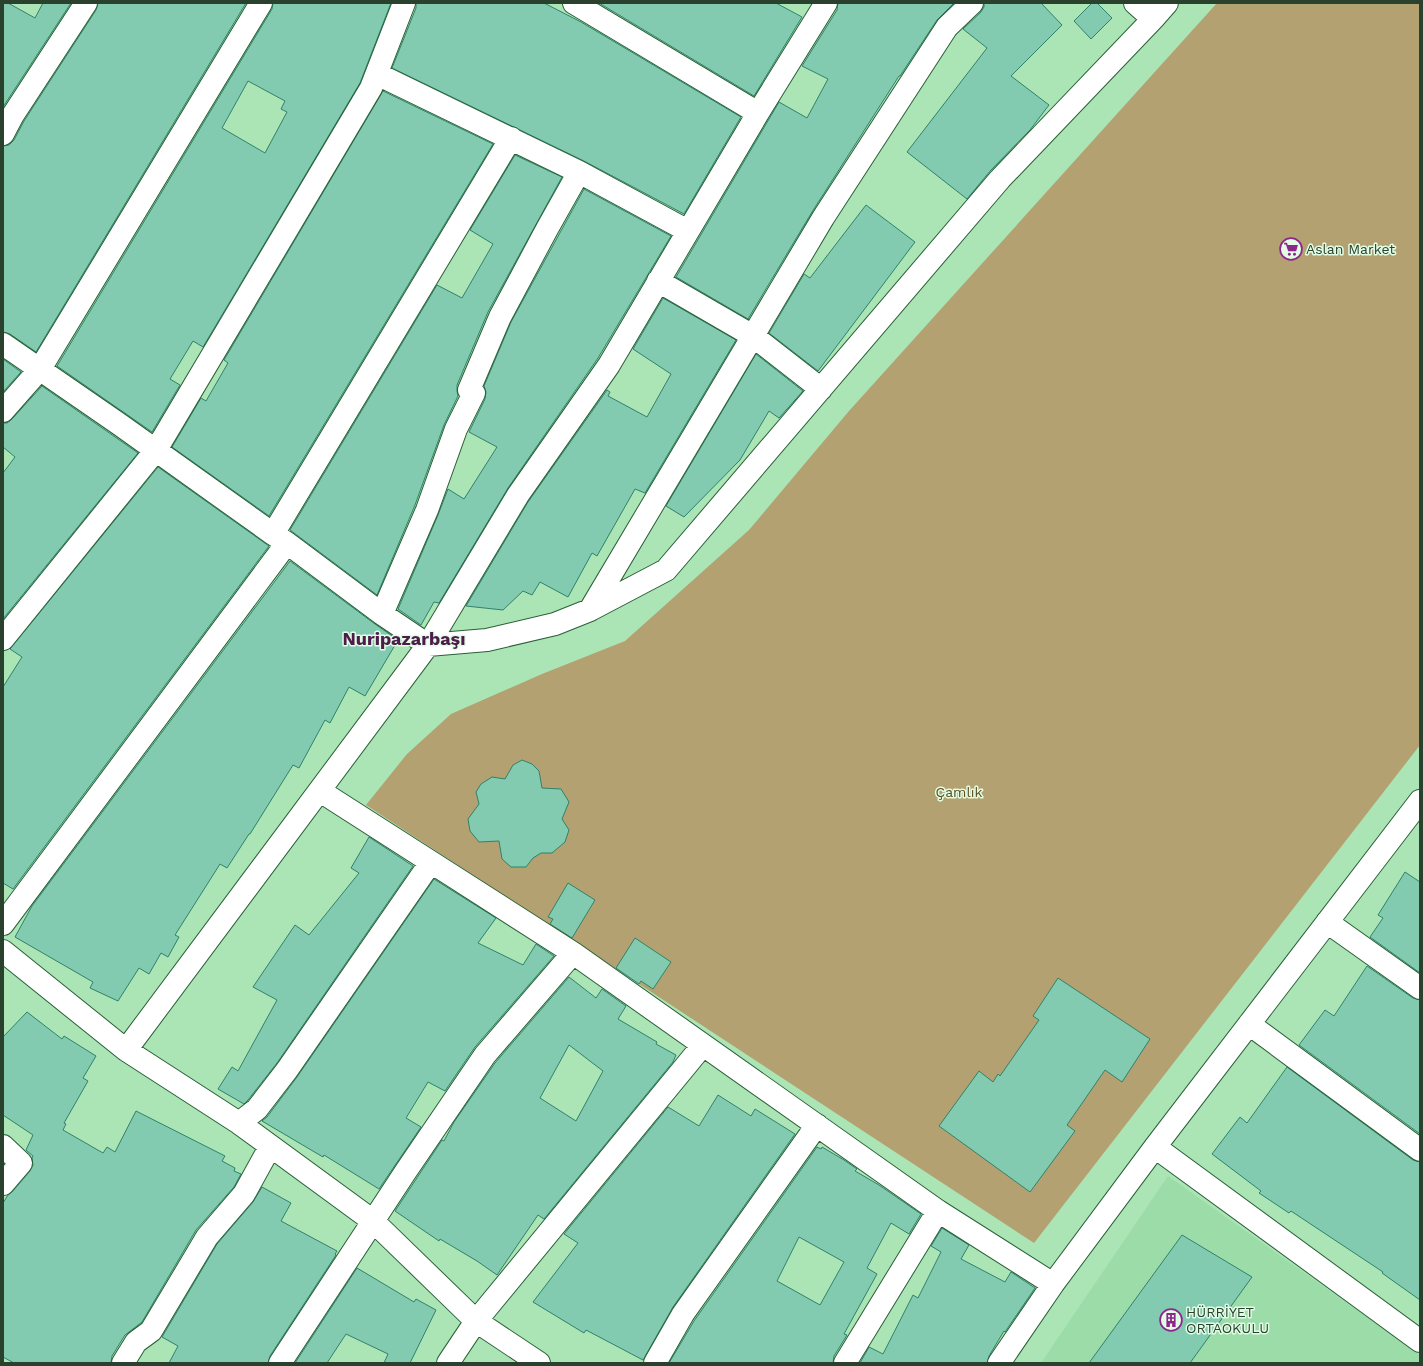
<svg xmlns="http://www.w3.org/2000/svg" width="1423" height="1366" viewBox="0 0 1423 1366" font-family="'Work Sans',sans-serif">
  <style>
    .built { fill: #9cdca8 }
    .green { fill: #b3a171 }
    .building { fill: #82cbb1; stroke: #308269; fill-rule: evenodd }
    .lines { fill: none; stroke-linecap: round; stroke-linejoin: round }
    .minor-casing { stroke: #296037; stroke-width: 24 }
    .minor { stroke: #fff; stroke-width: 22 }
    .labels { text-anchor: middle; stroke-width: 3; stroke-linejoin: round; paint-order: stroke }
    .poi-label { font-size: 14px; fill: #2a412e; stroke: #e1fde5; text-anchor: start }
    .park-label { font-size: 14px; fill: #5d4d1f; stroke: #e1fde5 }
    .district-label { font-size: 18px; font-weight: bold; fill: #4d1c4b; stroke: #e1fde5 }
  </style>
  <rect width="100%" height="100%" fill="#abe4b5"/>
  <path class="built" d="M1168 1176 1420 1355V1363H1041Z"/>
  <path class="green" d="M1217 3H1420V745L1034 1243 366 805 407 754 451 714 542 674 625 641 749 530 849 411Z"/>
  <path class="building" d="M3 3H8L35 18 43 3H71L3 107Z
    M98 3H246L36 352 10 334 3 332V146L9 145 14 140 24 121 96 10Z
    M273 3H391L360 83 203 347 193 341 170 379 180 385 152 432 57 366 272 9ZM248 81 285 101 281 109 287 112 265 153 222 128Z
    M416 3H544L581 22 741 117 684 214 584 161 392 68 416 8Z
    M599 3H776L802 17 754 96Z
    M838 3H954L937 20 900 76H899L812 212 748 319 676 277 779 102 807 118 828 79 802 66 837 10Z
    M984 3H1041L1062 25 1011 76 1049 105 1030 130 991 170 967 199 907 152 987 48 963 29 981 12 984 7Z
    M1092 3H1097L1112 18 1091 39 1074 21Z
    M383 91 493 144 269 516 172 447 201 398 206 401 228 363 224 360Z
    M515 155 562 177 488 312 457 385V391L458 396 444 425 415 505 377 595 290 530 437 285 462 298 493 244 470 230Z
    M584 189 671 236 598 358 508 488 439 603 434 602 421 625 398 609 438 515 448 489 464 499 497 447 469 432 485 399 486 392 484 386 511 322Z
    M866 205 915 242 818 371 769 333 804 274 810 278Z
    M663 298 736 340 645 493 635 489 597 556 592 553 568 597 540 582 532 595 523 591 503 610 466 606 528 502 607 390 610 392 608 396 647 417 671 374 633 349Z
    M756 354 803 391 779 418 769 411 740 460 684 517 666 506Z
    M3 359 21 372 3 392Z
    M42 386 138 453 3 619V473L15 457 3 447V423H7L12 419Z
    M158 467 269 546 13 889 3 883V687L22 657 10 649Z
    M290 561 375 624 398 640 365 696 349 687 330 723 325 720 299 768 293 765 250 834H249L227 868 220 864 175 935 179 937 168 957 161 953 149 974 139 968 118 1001 90 988 93 982 15 937 32 906Z
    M522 760 532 764 539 771 542 788 561 789 569 802 562 819 569 830 565 842 552 853H541L533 858 526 867H511L502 859 499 841 479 842 470 831 468 819 479 804 476 792 481 784 492 777 505 779 513 765Z
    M369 837 413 866 277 1063 248 1100 244 1104 218 1089 232 1067 238 1071 277 1000 253 987 295 925 309 935 359 873 351 868Z
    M1405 872 1420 882V973L1370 937 1383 918 1378 915Z
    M434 879 496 918 478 943 523 965 536 944 554 956 475 1047 445 1091 428 1082 406 1118 421 1127 379 1189 324 1155 323 1157 262 1121 267 1117 297 1077Z
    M568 883 595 900 572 938 550 924 553 919 548 917Z
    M635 938 671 962 653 989 641 981 639 984 616 968Z
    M1367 966 1413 998 1420 1000V1134L1299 1045 1325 1010 1334 1016Z
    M569 977 596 998 602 989 626 1006 618 1019 657 1042 656 1044 676 1055 673 1062 544 1219 538 1215 497 1275 477 1261 440 1239 439 1241 395 1211 442 1140 444 1141 454 1122 495 1063ZM569 1045 603 1071 576 1121 540 1098Z
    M1058 978 1150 1039 1122 1082 1105 1070 1067 1125 1075 1131 1030 1192 939 1126 979 1071 993 1082 998 1074 1000 1076 1039 1020 1033 1016Z
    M27 1012 62 1039 64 1036 96 1056 83 1078 88 1081 64 1123 66 1124 63 1130 103 1153 107 1147 115 1152 136 1111 225 1156 222 1161 235 1168 234 1171 241 1174 234 1187 196 1230 142 1322 125 1335 112 1356 111 1363H14L3 1357V1203L8 1195 12 1192 30 1171 33 1165 32 1158 33 1156 26 1150 33 1135 3 1115V1037Z
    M1287 1067 1413 1160 1420 1162V1300L1382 1273 1383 1272 1291 1211 1289 1213 1259 1193 1261 1191 1212 1154 1240 1117 1247 1123Z
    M718 1095 751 1116 755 1109 795 1134 673 1307 643 1360 586 1330 584 1333 533 1302 578 1243 564 1234 668 1107 699 1126Z
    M817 1147 821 1149 822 1147 844 1160 857 1169 855 1171 879 1185 921 1214 909 1234 891 1223 867 1268 877 1274 844 1334 847 1335 834 1356 833 1363H669L694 1321ZM799 1237 844 1262 820 1305 777 1281Z
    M262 1187 291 1203 281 1221 337 1251 335 1254 336 1255 270 1356 268 1363H169L178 1346 162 1337 217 1244 253 1202Z
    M942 1228 969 1245 961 1259 1005 1282 1011 1272 1035 1288 1005 1332 1004 1331 989 1356 987 1363H860L869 1347 883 1354 913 1295 918 1298 941 1252 931 1246Z
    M1182 1235 1252 1277 1190 1363H1089Z
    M357 1268 414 1302 416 1299 436 1310 410 1363H384L388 1354 346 1334 327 1363H295Z"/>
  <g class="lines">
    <g class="minor-casing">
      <path id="minor" d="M574 3 758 113
        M1135 3 1153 19
        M377 74 579 172 688 231
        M3 134 13 115 86 3
        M658 281 753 336 821 389
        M3 344 119 424 273 534 287 543 382 614 428 645 487 640 555 624 590 610 666 570 1000 179 1153 19 1167 3
        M3 411 40 369 261 3
        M273 534 511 138
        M590 610 823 218 947 27 972 3
        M382 614 427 510 456 429 474 393 469 390 500 317 547 229 579 172
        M3 639 156 450 371 88 404 3
        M320 791 573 953 938 1211 1053 1284
        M1327 922 1420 988
        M3 924 287 543
        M3 951 126 1050 239 1123 373 1221 476 1321 539 1363
        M1249 1024 1420 1150
        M126 1050 428 645 518 495 609 365 758 113 826 3
        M239 1123 257 1109 287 1070 431 862
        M3 1146 21 1163 3 1184
        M1155 1147 1420 1341
        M123 1363 136 1342 151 1331 207 1237 244 1194 270 1147
        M280 1363 406 1171 485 1055 573 953
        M448 1363 476 1321 703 1045
        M655 1363 683 1314 817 1125
        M845 1363 938 1211
        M999 1363 1053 1284 1155 1147 1420 801"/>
    </g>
    <use href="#minor" class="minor"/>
  </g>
  <defs>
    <g id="supermarket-ring" transform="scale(1.15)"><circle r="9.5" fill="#e1fde5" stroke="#8f268b" stroke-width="1.5"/><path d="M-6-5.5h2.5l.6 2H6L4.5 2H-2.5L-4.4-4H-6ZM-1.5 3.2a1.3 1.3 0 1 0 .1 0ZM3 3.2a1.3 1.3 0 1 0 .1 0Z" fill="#8f268b"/></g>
    <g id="building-ring" transform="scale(1.15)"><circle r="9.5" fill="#e1fde5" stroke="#8f268b" stroke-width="1.5"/><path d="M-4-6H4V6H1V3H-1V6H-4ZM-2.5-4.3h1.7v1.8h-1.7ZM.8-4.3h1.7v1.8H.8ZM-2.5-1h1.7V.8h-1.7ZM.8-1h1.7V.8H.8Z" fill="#8f268b"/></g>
  </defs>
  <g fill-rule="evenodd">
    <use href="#supermarket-ring" x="1291" y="249"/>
    <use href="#building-ring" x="1171" y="1320"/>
  </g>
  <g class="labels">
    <g class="poi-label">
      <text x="1306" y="254">Aslan Market</text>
      <text x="1186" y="1317">HÜRRİYET<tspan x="1186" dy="16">ORTAOKULU</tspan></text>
    </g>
    <g class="park-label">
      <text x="959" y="797">Çamlık</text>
    </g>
    <g class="district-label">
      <text x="404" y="645">Nuripazarbaşı</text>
    </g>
  </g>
  <rect width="1423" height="1366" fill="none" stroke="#2a412e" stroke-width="8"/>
</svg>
